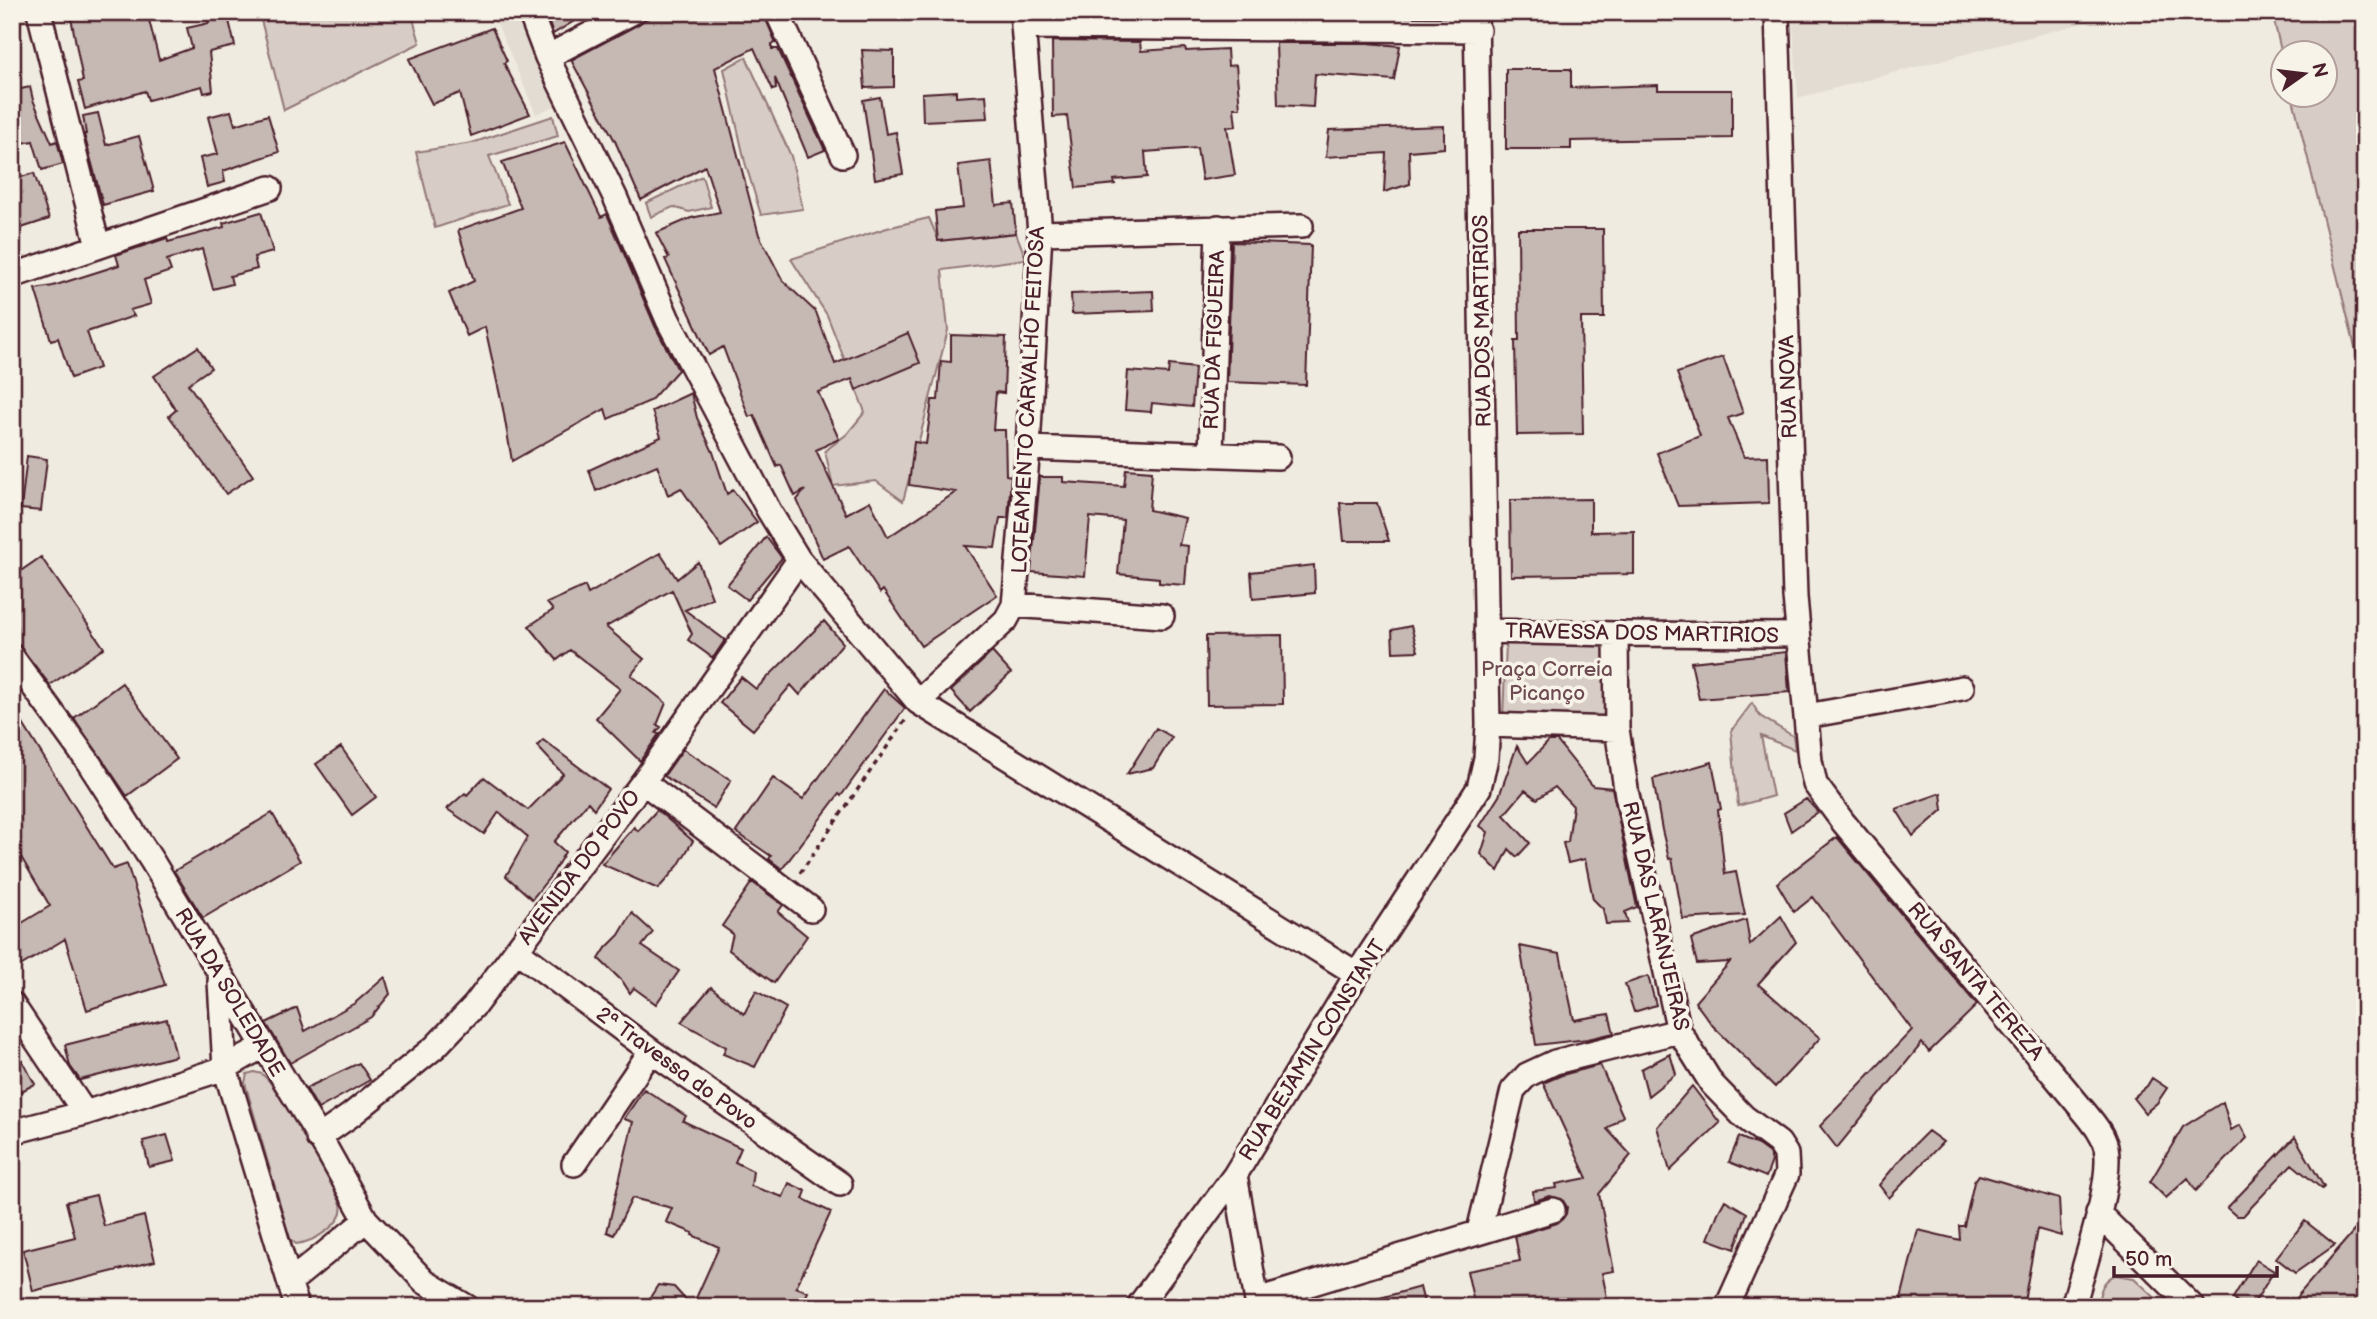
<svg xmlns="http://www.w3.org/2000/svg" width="2377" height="1319" viewBox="0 0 2377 1319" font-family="'Balsamiq Sans',sans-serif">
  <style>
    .built { fill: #e3dcd2 }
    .green { fill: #d8cdc6; stroke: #917678; stroke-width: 2 }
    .building { fill: #c6b8b3; stroke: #4a1f2b; stroke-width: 2 }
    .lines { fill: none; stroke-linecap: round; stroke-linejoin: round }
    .minor-casing { stroke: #4a1f2b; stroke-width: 28 }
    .path { stroke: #4a1f2b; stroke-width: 3.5; stroke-dasharray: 5 5; stroke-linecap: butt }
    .minor { stroke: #f7f3e8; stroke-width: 23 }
    .labels { text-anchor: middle; stroke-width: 7; stroke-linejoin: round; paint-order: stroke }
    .street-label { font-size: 21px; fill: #4a1f2b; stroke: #f7f3e8 }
    .park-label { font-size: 21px; fill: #6e4a52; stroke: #f7f3e8 }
  </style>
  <rect width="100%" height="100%" fill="#f0ebe0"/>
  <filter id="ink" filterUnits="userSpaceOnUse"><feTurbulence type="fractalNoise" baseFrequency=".0143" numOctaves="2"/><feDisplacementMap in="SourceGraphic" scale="14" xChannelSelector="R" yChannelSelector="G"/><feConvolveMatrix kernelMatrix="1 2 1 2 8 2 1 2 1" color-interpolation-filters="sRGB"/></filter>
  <g filter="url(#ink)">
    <path class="built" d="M489 12H521L560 104 536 114 498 26Z
      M1792 12H2125L1798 98Z"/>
    <path class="green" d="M259 12H411L420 43 284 110Z
      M2272 12H2365V387L2292 95 2324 94V52H2282V55Z
      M746 57 791 156 803 209 761 215 745 162 724 69Z
      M553 116 558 136 489 156 508 204 435 228 416 152 472 143Z
      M702 176 711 207 689 212 673 207 651 217 646 203Z
      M929 218 939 241 1016 233 1026 259 942 270 948 330 903 501 876 481 833 486 825 451 847 434 865 412 827 315 791 259 887 228Z
      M1506 643 1608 644V722L1503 719Z
      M1752 703 1760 716 1793 736 1795 750 1761 736 1773 796 1738 806 1731 731Z
      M254 1072 262 1074 269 1081 312 1144 341 1204C346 1223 314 1242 296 1244L290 1239 245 1083 247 1074Z
      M2115 1275 2134 1278 2165 1307H2097C2100 1293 2101 1281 2115 1275Z"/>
    <path class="building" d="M70 12H147L159 60 192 48 187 28 209 23 206 12H227L235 46 209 52 213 91 204 93 202 86 148 100 145 91 85 109 78 82 83 81Z
      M545 12H589L553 34Z
      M663 12H763L776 43 772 44V49H778L825 150 808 157 775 78 776 89 773 90 754 48 715 68 759 235 783 281 816 312 835 364 908 333 920 363 856 390 852 379 818 392 839 439 816 450 846 514 870 501 888 537 956 492 909 485 914 442 926 444 932 400H938L941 361 951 362V335L1006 337 1004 393 996 392 993 430H1005L1006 475 1011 476 1008 518H1000L995 548 965 546 997 595 921 646 883 590 880 593 849 546 823 559 797 500 805 490 795 496 781 465 777 467 754 415 749 417 723 347 709 355 665 259 669 258 656 233 691 218 720 212 705 166 641 200 615 141 571 60 639 24 646 18V19Z
      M492 28 507 61 504 63 530 114 471 136 460 93 432 104 409 59Z
      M1052 41 1140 42 1141 51 1185 48 1186 51 1227 49 1228 66 1236 65 1240 108H1234L1236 126 1227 127 1235 175 1202 180 1197 148 1145 152 1147 177 1114 180 1115 184 1076 188 1067 116 1053 117Z
      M1276 43H1368L1400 46 1394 80 1315 74 1313 107 1278 105Z
      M862 50 894 51V87L865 88Z
      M1506 69H1571V88L1658 85V90H1732V138L1571 141V149H1506Z
      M30 87 33 100 52 143 57 141 63 164 42 170 33 141 12 145V91Z
      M956 91V97L986 95 988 118 923 121 922 93Z
      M880 97 886 134 896 132 903 174 875 179 863 100Z
      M231 111 235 125 268 115 279 152 223 171 225 182 207 187 200 158 218 154 208 117Z
      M98 113 106 145 139 136 154 191 103 205 84 134H86L83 116Z
      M1444 126V148L1409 151 1410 184 1384 192 1386 153 1326 157 1329 130Z
      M565 142 601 217 607 214 655 326 678 370 650 401 608 419 605 409 512 461 503 409 485 327 467 336 449 293 474 281 458 230 521 208 502 162Z
      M991 161 996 205 1013 203 1016 233 938 241 935 211 963 208 958 165Z
      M34 173 49 219 12 231V180Z
      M261 212 273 252 254 257 257 269 230 276 232 284 213 289 202 249 167 260 171 271 144 280 151 304 130 310 134 316 87 332 99 368 71 378 58 338 51 340 35 289 53 286 119 265 116 255 167 238 168 242 224 227 223 223Z
      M1518 229H1603L1604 318H1581L1583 434 1517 435 1515 341H1519Z
      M1232 242 1311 245 1306 385 1227 382Z
      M1153 291 1154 311 1072 314 1071 294Z
      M198 347 211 368 188 384 253 476 226 494 169 416 176 410 154 376Z
      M1723 357 1743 413 1728 418 1744 457 1768 456 1769 503 1678 506 1657 453 1700 436 1677 373Z
      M1169 365 1195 368 1192 407 1152 403 1151 412 1125 410 1128 371 1168 374Z
      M691 393 697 418 713 452 727 494 733 490 757 522 721 547 681 488 668 495 657 465 596 491 589 470 661 437 652 411Z
      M27 456 47 459 41 511 21 509Z
      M1126 469 1152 471 1149 510 1185 518 1179 545 1188 546 1185 585 1159 583V578L1118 574 1123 520 1090 517 1085 576 1031 572 1040 477H1063V482L1124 486Z
      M1591 499V532L1634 531V574L1511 576 1510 500Z
      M1340 503H1377L1389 541H1344Z
      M766 537 782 558 747 600 727 585Z
      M660 553 677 579 698 562 712 598 685 610 725 640 713 658 688 640 692 634 672 590 606 627 644 659 631 675 666 703 657 725 661 727 656 733 659 734 640 761 596 718 620 689 570 650 557 660 529 626 553 610 547 603 585 586 588 594Z
      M41 557 104 648 50 685 12 636V577Z
      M1314 565 1315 593 1253 599 1251 572Z
      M824 621 843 643 800 695 791 685 753 730 720 703 741 677 756 689Z
      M1411 626 1418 651 1393 652 1392 630Z
      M1282 635 1283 704 1207 705 1206 636Z
      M992 652 1011 673 970 712 951 691Z
      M1786 652 1789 692 1699 699 1691 662Z
      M122 683 177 759 127 796 74 718Z
      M884 689 905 708 841 796 839 794 782 869 769 859 771 856 736 832 773 778 803 799Z
      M12 706 113 869 127 864 165 985 87 1010 65 939 12 971V929L50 906 12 842Z
      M1156 728 1172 737 1153 768 1127 774Z
      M543 740 608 789 594 809 588 802 554 842 565 852 552 874 532 899 506 876 528 837 499 812 484 834 447 809 465 793 467 795 484 777 528 810 563 774 537 746Z
      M1549 741H1557L1593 786 1612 788 1637 907 1625 912 1628 923 1606 924 1603 909 1593 899 1585 859 1568 863 1563 843 1568 842 1573 806 1555 787 1537 799 1525 790 1504 815 1530 843 1517 857 1509 849 1498 871 1481 854 1488 832 1480 826 1499 796 1517 746 1528 763Z
      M341 747 376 797 352 815 316 764Z
      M683 749 731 780 714 808 664 776Z
      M1712 762 1721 809 1718 810 1725 874 1736 872 1745 915 1683 919 1672 858 1669 859 1662 830 1653 779Z
      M1941 793 1943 810 1913 836 1896 809Z
      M1806 799 1818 812 1791 831 1784 813Z
      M657 810 693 841 678 866 658 889 602 864 634 827 638 831Z
      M272 813 300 861 203 918 174 871Z
      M1837 837 1977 1005 1929 1052 1922 1043 1837 1148 1820 1126 1912 1030 1813 897 1794 912 1777 883Z
      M752 882 783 905 778 912 807 936 774 983 729 950 733 934 722 926Z
      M632 913 653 932 642 946 679 971 656 1004 634 988 630 993 623 982 599 959 606 948 619 935Z
      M1781 916 1796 942 1758 984 1820 1038 1775 1087 1713 1026 1695 1002 1730 962 1697 964 1691 939 1746 920 1750 945Z
      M1520 946 1560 954 1574 1020 1609 1014 1614 1033 1588 1039 1536 1045Z
      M1648 976 1656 1005 1634 1012 1625 984Z
      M385 977 390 994 371 1017 290 1063 266 1023 297 1008 305 1031 355 1003Z
      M711 987 744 1014 756 991 786 1008 755 1067 723 1054 726 1047 681 1022Z
      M167 1019 176 1056 80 1080 70 1066 65 1045Z
      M12 1042 35 1084 12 1096Z
      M1670 1054 1676 1074 1648 1096 1641 1069Z
      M359 1063 370 1080 318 1109 306 1088Z
      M1600 1065 1623 1116 1607 1129 1631 1155 1599 1194 1614 1271 1602 1273 1609 1307H1475L1467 1271 1520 1261 1515 1236 1557 1223 1566 1214 1567 1207 1562 1199 1550 1196 1534 1201 1533 1191 1557 1188 1556 1184 1587 1178 1543 1083 1562 1075Z
      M2152 1078 2167 1088 2157 1103 2145 1113 2133 1098 2147 1086Z
      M1692 1086 1720 1123 1670 1171 1657 1127Z
      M644 1089 686 1116 683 1121 741 1148 735 1162 753 1171 751 1186 783 1197 789 1183 806 1191 803 1199 831 1212 796 1287 808 1292 801 1307H692L719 1247 692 1235 693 1233 666 1222 672 1208 632 1198 614 1235 607 1232 633 1122 624 1119Z
      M2223 1102 2231 1130 2240 1125 2247 1138 2196 1191 2188 1178 2166 1198 2150 1182 2183 1127Z
      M1928 1131 1943 1142 1889 1198 1879 1185 1903 1156Z
      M167 1135 175 1161 149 1167 143 1141Z
      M1739 1137 1758 1145 1769 1153 1772 1161 1766 1177 1729 1162Z
      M2295 1137 2324 1187 2322 1189 2292 1164 2243 1216H2236L2227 1208Z
      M1979 1175 2059 1199 2061 1236 2037 1229 2023 1307H1899L1918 1230 1960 1240 1959 1226H1964L1974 1182Z
      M96 1195 104 1226 144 1216 155 1261 33 1291 23 1250 75 1237 66 1202Z
      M1725 1200 1747 1213 1735 1249 1708 1239 1718 1213Z
      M2365 1218V1307H2288L2334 1254Z
      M2305 1221 2335 1245 2295 1273 2276 1258Z
      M2256 1260 2274 1271 2256 1300 2243 1307 2233 1298Z
      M658 1285 674 1287 692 1307H644Z
      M1420 1287 1425 1307H1370L1369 1301Z"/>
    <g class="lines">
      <g class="minor-casing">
        <path id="minor" d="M39 12 98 246
          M530 12 547 57 615 197 668 320 769 511 799 560 918 702 1357 974
          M777 12 843 155
          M1777 12 1795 597 1810 761 1815 784 1843 822 2087 1115C2095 1125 2103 1135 2106 1147 2113 1184 2083 1268 2073 1307
          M1023 27 1478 30
          M547 57 633 12
          M1040 233 1301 226
          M12 276 270 188
          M1028 448 1278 457
          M1211 454 1218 227
          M1014 605 1162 616
          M1486 631 1616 634 1798 635
          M1616 634 1617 729 1627 795 1679 1031 1712 1084 1744 1117 1779 1143 1786 1154 1787 1174 1727 1307
          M12 657 87 760 152 861 327 1150 366 1220 425 1282 467 1307
          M918 702 1006 620 1014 605 1028 448 1040 233 1022 12
          M1807 716 1962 688
          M1488 725 1617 729
          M643 782 811 909
          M516 950 651 1051 840 1184
          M220 981 225 1068 297 1307
          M12 1004 85 1113
          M12 1132 85 1113 225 1068 263 1046
          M318 1138 351 1115 435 1047 475 1005 643 782 799 560
          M574 1164 651 1051
          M1235 1175 1258 1307
          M2098 1213 2193 1307
          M1479 1231 1513 1090 1527 1075 1555 1062 1679 1031
          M290 1282 366 1220
          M1257 1300 1553 1210
          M1138 1307 1235 1175 1357 974 1479 788 1486 758 1488 725 1476 12"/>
      </g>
      <path class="path" d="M800 873 907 718"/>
      <use href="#minor" class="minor"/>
    </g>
  </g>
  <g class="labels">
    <g class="street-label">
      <text transform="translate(1482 321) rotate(-91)" y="7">RUA DOS MARTIRIOS</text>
      <text transform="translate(1214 340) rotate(-88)" y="7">RUA DA FIGUEIRA</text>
      <text transform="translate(1788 387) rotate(-92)" y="7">RUA NOVA</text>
      <text transform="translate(1028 400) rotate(-87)" y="7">LOTEAMENTO CARVALHO FEITOSA</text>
      <text transform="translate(1642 633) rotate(1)" y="7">TRAVESSA DOS MARTIRIOS</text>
      <text transform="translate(579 867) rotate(-53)" y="7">AVENIDA DO POVO</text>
      <text transform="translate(1656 916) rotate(77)" y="7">RUA DAS LARANJEIRAS</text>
      <text transform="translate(1976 981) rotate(50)" y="7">RUA SANTA TEREZA</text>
      <text transform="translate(230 992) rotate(59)" y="7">RUA DA SOLEDADE</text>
      <text transform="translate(1312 1050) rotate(-58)" y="7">RUA BEJAMIN CONSTANT</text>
      <text transform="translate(677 1068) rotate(36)" y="7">2ª Travessa do Povo</text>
    </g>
    <g class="park-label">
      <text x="1547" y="676">Praça Correia<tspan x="1547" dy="24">Picanço</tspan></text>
    </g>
  </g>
  <rect width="2377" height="1319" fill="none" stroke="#f7f3e8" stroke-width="42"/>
  <rect x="21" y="21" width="2335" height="1277" fill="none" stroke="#4a1f2b" stroke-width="2.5" filter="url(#ink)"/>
  <g transform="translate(2304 74) rotate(76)"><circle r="33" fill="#f7f3e8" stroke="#b29e9c" stroke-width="2"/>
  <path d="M0-5L12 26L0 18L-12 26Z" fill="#4a1f2b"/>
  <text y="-10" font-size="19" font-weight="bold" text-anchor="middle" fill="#4a1f2b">N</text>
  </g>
  <path d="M2114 1266v10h163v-10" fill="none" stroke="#4a1f2b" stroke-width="3.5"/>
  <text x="2125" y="1266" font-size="21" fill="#4a1f2b" stroke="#f7f3e8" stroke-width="5" paint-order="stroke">50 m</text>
</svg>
